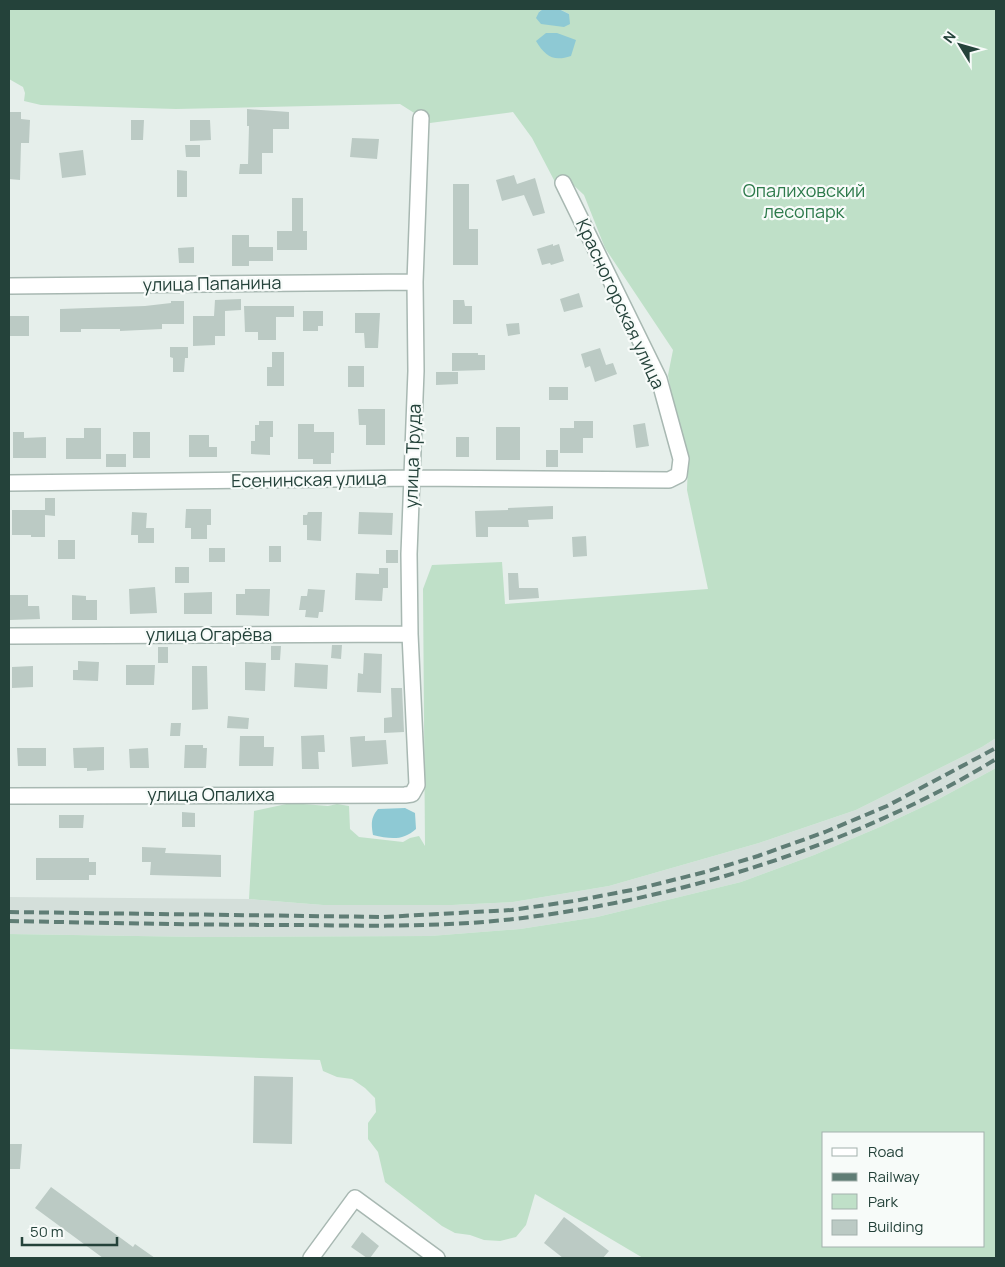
<svg xmlns="http://www.w3.org/2000/svg" width="1005" height="1267" viewBox="0 0 1005 1267" font-family="Manrope,sans-serif">
  <style>
    .built { fill: #d4dfda }
    .green { fill: #bfe0c8; fill-rule: evenodd }
    .water { fill: #8ec9d4 }
    .building { fill: #bbcac4 }
    .lines { fill: none; stroke-linecap: round; stroke-linejoin: round }
    .minor-casing { stroke: #a8b8b2; stroke-width: 18 }
    .minor { stroke: #fff; stroke-width: 15 }
    .rail { stroke: #5f7d75; stroke-width: 4; stroke-dasharray: 10 5; stroke-linecap: butt }
    .labels { text-anchor: middle; stroke-width: 4.5; stroke-linejoin: round; paint-order: stroke }
    .park-label { font-size: 18px; fill: #2d7a4b; stroke: #f7fbf9 }
    .street-label { font-size: 18px; fill: #24423a; stroke: #f7fbf9 }
  </style>
  <rect width="100%" height="100%" fill="#e6efeb"/>
  <path class="built" d="M996 738V768L935 801 882 826 814 855 741 882 597 917 520 929 430 936 201 937 9 934V897L249 899 323 905H452L513 902 609 886 759 843 856 810 982 747Z"/>
  <path class="green" d="M9 9H543L539 12 569 14 559 9H996V738L982 747 856 810 759 843 609 886 513 902 452 905H323L249 899 254 811 291 803 328 806 337 804 349 806 350 829 359 837 403 842 410 838 419 836 425 846 423 589 432 565 502 562 505 604 708 589 687 490 688 461 677 422 668 375 673 350 605 248 584 195 567 179 555 182 532 138 513 112 430 123 400 104 176 109 41 105 24 101 25 93 23 87 9 79Z
    M996 768V1258H643L535 1194 526 1225 516 1237 500 1241 484 1240 470 1235 455 1233 442 1226 385 1182 378 1152 368 1139V1123L376 1112 375 1098 365 1088 352 1079 337 1077 323 1071 320 1060 9 1049V934L201 937 430 936 520 929 597 917 741 882 814 855 882 826 935 801ZM984 1133V1246H824V1133Z"/>
  <path class="water" d="M543 9H559L569 14 570 24 564 27 541 24 536 18 539 12Z
    M546 33H557L576 40 571 56C553 62 545 56 536 41Z
    M405 808 415 813 416 829C403 841 390 839 373 835 371 824 371 817 378 809Z"/>
  <path class="building" d="M247 109 289 112V129H273V153H262V174H239L240 164H248L249 126H247Z
    M9 112H21V119L30 120 29 143H21L20 180 9 179Z
    M131 120H144L143 140H131Z
    M190 120H210L211 140 190 141Z
    M352 138 379 139 377 159 350 157Z
    M185 145H200V157H186Z
    M83 150 86 175 62 178 59 153Z
    M177 170 187 171V197H177Z
    M514 175 517 184 535 178 545 213 533 216 524 195 502 201 496 180Z
    M453 184H469V229H478V265H453Z
    M292 198H303V231H307V250H277V231H292Z
    M232 235H249V247H273V261H249V266H232Z
    M553 244V246L559 244 564 261 551 265 550 263 542 265 537 249Z
    M194 247V263H179L178 248Z
    M579 293 583 307 564 312 560 299Z
    M241 299V310L225 311V336H215V345L193 346V316H214L215 300Z
    M453 300H464L465 306H472V324H453Z
    M171 301H184V324H162V329L120 331V329H81V332H60V309L145 306 171 303Z
    M244 306H294V317H276V340H258V332H245Z
    M303 311H323V326H318V331H303Z
    M355 313H380L378 348H365L364 333H355Z
    M9 316H29V336H9Z
    M519 323 520 334 508 336 506 324Z
    M170 347H188V358H185L184 372H173V358L170 357Z
    M600 348 606 365 613 363 617 374 595 382 590 366 585 368 581 354Z
    M272 352H284V386H267V367H272Z
    M452 353H478V355H485V370L452 371Z
    M348 366H364V387H348Z
    M436 372H458V384L436 385Z
    M549 387H568V400H549Z
    M358 409H385V445H366V425H359Z
    M259 421H273V437H270V455L251 454V441H255V425H259Z
    M574 421H593V438H583V453H560V428H574Z
    M645 423 649 446 636 448 633 425Z
    M298 424H314V432H334V453H331V464H313V459H298Z
    M496 427H520V460H496Z
    M84 428H101V459H66V438H84Z
    M13 432H24V438L46 437V458H13Z
    M133 432H150V458H133Z
    M189 435H209V447H217V457H189Z
    M456 437H469V457H456Z
    M546 450H558V467H546Z
    M106 454H126V467H106Z
    M45 498H55V516L45 515V537H31V535H12V510H45Z
    M553 506V519L528 520 529 527H488V537H476L475 511 508 510V508Z
    M186 509H211V525H207V539H191V528H185Z
    M132 512 147 513 146 528H154V543H138V535H131Z
    M308 512H322L321 541 307 540V525H303V515H307Z
    M359 512 393 513 392 535 358 534Z
    M586 536 587 556 573 557 572 537Z
    M58 540H75V559H58Z
    M269 546H281V562H269Z
    M209 548H225V562H209Z
    M386 550H398V563H386Z
    M175 567H189V583H175Z
    M379 568H388V588H383L382 601 355 600 356 573 379 574Z
    M508 573H518L519 588H538L539 598 509 600Z
    M155 587 157 613 130 614 129 589Z
    M245 589H270L269 616 236 615V594H245Z
    M308 589 325 590 323 612H319L318 618 305 617 306 610H299L301 596H307Z
    M212 592V614H184V593Z
    M10 595H28V606H39L40 619 10 620Z
    M72 595 86 596V600H97V620H72Z
    M332 645H342L341 659 331 658Z
    M271 646H281L280 660H271Z
    M158 647H168V663H158Z
    M364 653 382 654 381 693 357 692 358 673 363 674Z
    M78 661 99 662 98 681 73 680V670H78Z
    M245 662 266 663 265 691 245 690Z
    M295 663 328 665 327 689 294 687Z
    M126 665H155L154 685H126Z
    M33 666V687L12 688V667Z
    M192 666H207L208 709 192 710Z
    M391 688H402L404 732 384 733V718L392 717Z
    M228 716 249 718 248 729 227 728Z
    M171 723H181L180 736H170Z
    M324 735 325 752H318L319 769H302L301 736Z
    M240 736H264V747H274L273 766H239Z
    M365 736V741L386 740 388 764 352 767 350 737Z
    M185 745H203V748H207L206 768H184Z
    M104 747V770L87 771V768H74L73 748Z
    M17 748H46V766H18Z
    M148 748 149 768H130L129 749Z
    M182 812 195 813V827H182Z
    M59 815H84L83 828H59Z
    M142 847 166 848 165 853 221 855V877L150 875 151 862H142Z
    M36 858H89V862H96V875H89V880H36Z
    M254 1076 293 1077 292 1144 253 1143Z
    M9 1144H22L20 1169H9Z
    M51 1187 133 1247 135 1244 155 1258H103L35 1208Z
    M564 1217 609 1251 603 1258H563L544 1243Z
    M362 1232 379 1246 370 1258H367L351 1247Z"/>
  <g class="lines">
    <g class="minor-casing">
      <path id="minor" d="M9 286 415 282
        M9 483 413 478 669 480 679 475 681 459 659 379 563 183
        M9 636 410 634
        M9 796 405 795 412 794 417 785 410 634 409 554 416 371 415 282 421 118
        M311 1258 355 1198 437 1258"/>
    </g>
    <use href="#minor" class="minor"/>
    <path class="rail" d="M9 912 383 917 512 910 574 901 637 889 705 872 758 856 825 832 887 806 996 748
      M9 921C106 923 203 925 300 925 371 926 444 927 514 919 676 900 857 845 996 759"/>
  </g>
  <g class="labels">
    <g class="park-label">
      <text x="804" y="197">Опалиховский<tspan x="804" dy="21">лесопарк</tspan></text>
    </g>
    <g class="street-label">
      <text transform="translate(212 284) rotate(-1)" y="6">улица Папанина</text>
      <text transform="translate(620 304) rotate(65)" y="6">Красногорская улица</text>
      <text transform="translate(413 456) rotate(-88)" y="6">улица Труда</text>
      <text transform="translate(309 480) rotate(-1)" y="6">Есенинская улица</text>
      <text x="209" y="641">улица Огарёва</text>
      <text x="211" y="801">улица Опалиха</text>
    </g>
  </g>
  <rect width="1005" height="1267" fill="none" stroke="#24423a" stroke-width="20"/>
  <rect x="822" y="1132" width="162" height="115" fill="#f7fbf9" stroke="#a3b1ad"/>
  <rect x="832" y="1148" width="25" height="8" fill="#ffffff" stroke="#a3b1ad"/>
  <text x="868" y="1157" font-size="15" fill="#24423a">Road</text>
  <rect x="832" y="1173" width="25" height="8" fill="#5f7d75" stroke="#a3b1ad"/>
  <text x="868" y="1182" font-size="15" fill="#24423a">Railway</text>
  <rect x="832" y="1194" width="25" height="15" fill="#bfe0c8" stroke="#a3b1ad"/>
  <text x="868" y="1207" font-size="15" fill="#24423a">Park</text>
  <rect x="832" y="1220" width="25" height="15" fill="#bbcac4" stroke="#a3b1ad"/>
  <text x="868" y="1232" font-size="15" fill="#24423a">Building</text>
  <g transform="translate(960 45) rotate(307)" stroke="#f7fbf9" stroke-width="4" paint-order="stroke">
  <path d="M0-4L9 19L0 12L-9 19Z" fill="#24423a"/>
  <text y="-8" font-size="14" font-weight="bold" text-anchor="middle" fill="#24423a">N</text>
  </g>
  <path d="M22 1237v8h95v-8" fill="none" stroke="#24423a" stroke-width="2.5"/>
  <text x="30" y="1237" font-size="15" fill="#24423a" stroke="#f7fbf9" stroke-width="4" paint-order="stroke">50 m</text>
</svg>
